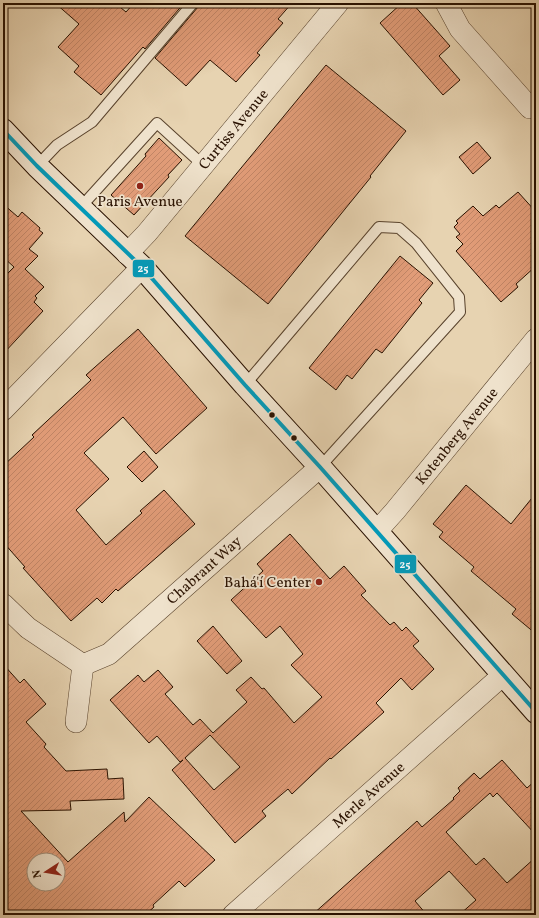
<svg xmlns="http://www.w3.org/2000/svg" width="539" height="918" viewBox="0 0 539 918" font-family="Vollkorn,serif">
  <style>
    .building { fill: url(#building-hatch); stroke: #291100; fill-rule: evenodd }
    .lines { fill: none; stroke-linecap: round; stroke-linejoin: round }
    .service-casing { stroke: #58422c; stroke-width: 12 }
    .minor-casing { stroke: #58422c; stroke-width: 22 }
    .secondary-casing { stroke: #291100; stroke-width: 24 }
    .service { stroke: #efe2cc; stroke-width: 10 }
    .minor { stroke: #efe2cc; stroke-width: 21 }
    .secondary { stroke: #efe2cc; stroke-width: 22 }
    .bus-1-casing { stroke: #efe2cc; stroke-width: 7 }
    .bus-1 { stroke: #049ab9; stroke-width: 4 }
    .poi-dot { fill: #8f2418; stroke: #efe2cc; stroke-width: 1.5 }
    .bus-dot { fill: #291100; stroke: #efe2cc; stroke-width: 1.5 }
    .labels { text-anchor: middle; stroke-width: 3.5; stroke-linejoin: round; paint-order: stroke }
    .street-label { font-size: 15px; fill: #291100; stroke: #efe2cc }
    .poi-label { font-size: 15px; fill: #291100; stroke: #efe2cc }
    .line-badge { stroke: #efe2cc; stroke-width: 1.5 }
    .badge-label { font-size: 11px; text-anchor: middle; font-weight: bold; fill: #fff }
  </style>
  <defs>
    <pattern id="building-hatch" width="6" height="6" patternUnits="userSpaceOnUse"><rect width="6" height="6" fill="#e19c78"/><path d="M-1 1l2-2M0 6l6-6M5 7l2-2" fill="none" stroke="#c18566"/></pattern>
  </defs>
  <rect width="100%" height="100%" fill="#e7d3b1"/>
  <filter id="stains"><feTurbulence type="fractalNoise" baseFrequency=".005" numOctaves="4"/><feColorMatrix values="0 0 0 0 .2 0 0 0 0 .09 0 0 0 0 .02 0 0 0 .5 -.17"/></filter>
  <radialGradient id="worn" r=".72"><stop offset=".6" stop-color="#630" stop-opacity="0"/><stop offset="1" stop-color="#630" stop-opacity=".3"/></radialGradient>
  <path class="building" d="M55 3H115L126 12 134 3H184L145 49 143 47 101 95 74 72 79 66 58 47 79 24Z
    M199 3H292L278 19 283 23 257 53 260 55 236 82 210 60 186 86 155 58 198 7Z
    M402 3H412L450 46 439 56 460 80 443 95 380 23Z
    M326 65 406 131 370 176 371 177 268 304 185 236Z
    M159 138 182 160 168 175 169 177 134 215 111 195 146 156 145 154Z
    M477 142 491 158 473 174 459 157Z
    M518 192 536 212V266L516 284 518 287 501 302 456 251 463 244 456 237 460 234 454 227 458 223 456 221 473 206 483 216 496 205 499 208Z
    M3 204 18 217 22 212 40 228 39 230 43 233 29 249 38 256 25 269 44 287 35 296 37 298 34 302 43 311 3 354V278L14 267 3 257Z
    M400 256 433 283 419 300 422 303 382 353 376 349 352 379 347 375 336 390 309 368Z
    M138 329 207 408 156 454 123 417 84 453 109 479 76 510 106 545 142 513 140 511 164 490 195 524 118 591 116 589 102 603 97 598 71 621 23 568 25 567 3 542V466L34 437 32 435 91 380 86 375Z
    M144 451 158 467 142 482 127 467Z
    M466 485 511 524 536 493V634L512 614 516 609 471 571 474 567 439 537 443 532 433 524Z
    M290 534 330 579 344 566 366 591 361 595 390 625 394 622 402 631 406 627 419 641 413 646 434 669 412 690 401 678 376 703 384 712 331 759 330 758 292 794 288 789 262 811 266 816 235 843 172 770 183 760 180 762 157 736 149 743 110 700 138 675 144 682 158 670 173 687 165 694 193 725 200 719 213 733 247 702 236 690 251 677 262 689 264 688 294 723 322 697 291 665 303 654 280 626 266 638 231 600 263 571 257 564ZM210 735 240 767 214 790 185 758Z
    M213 626 242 661 227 674 197 641Z
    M3 664 20 683 24 679 46 704 26 722 46 744 44 747 66 771 107 769 108 779 123 778 124 799 70 801 71 810 21 811 68 862 124 812 125 822 149 797 215 860 185 887 179 881 153 905 154 907 145 915H3ZM34 860H58V884H34Z
    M502 760 527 788 536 780V835L497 793 493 797 490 793 446 832 476 865 484 858 507 883 536 857V915H459L476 900 449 871 415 901 427 915H312L417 821 422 827 454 799 453 798 460 791 458 788 474 773 480 779Z"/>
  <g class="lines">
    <g class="service-casing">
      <path id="service" d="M37 166 57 145 92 122 193 3
        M80 208 157 123 203 165
        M245 385 379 227 399 228 416 243 459 297 460 312 320 467"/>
    </g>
    <g class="minor-casing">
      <g id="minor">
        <path d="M446 3 460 29 530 108"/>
        <path id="s1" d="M127 254 147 233 338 3"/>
        <path d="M3 410 142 267"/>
        <path id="s2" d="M377 531 395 511 536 339"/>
        <path d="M3 604 28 628 83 665"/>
        <path id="s3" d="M83 665 109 654 320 467"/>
        <path d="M76 722 83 665"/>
        <path id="s4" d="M233 915 503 675"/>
      </g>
    </g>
    <g class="secondary-casing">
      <path id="secondary" d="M3 130 37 166 142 267 245 385 320 467 536 712"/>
    </g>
    <use href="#service" class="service"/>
    <use href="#minor" class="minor"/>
    <use href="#secondary" class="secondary"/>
    <g class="bus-1-casing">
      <path id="bus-1" d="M3 130 37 166 142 267 245 385 320 467 536 712"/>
    </g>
    <use href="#bus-1" class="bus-1"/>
  </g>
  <g class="poi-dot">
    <circle cx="140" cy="186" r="4"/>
    <circle cx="319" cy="582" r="4"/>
  </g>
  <g class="bus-dot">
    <circle cx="272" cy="415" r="3.5"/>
    <circle cx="294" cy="438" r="3.5"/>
  </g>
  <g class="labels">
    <g class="street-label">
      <text dy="5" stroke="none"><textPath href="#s1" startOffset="164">Curtiss Avenue</textPath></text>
      <text dy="5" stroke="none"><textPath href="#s2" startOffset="124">Kotenberg Avenue</textPath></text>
      <text dy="5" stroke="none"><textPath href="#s3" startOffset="155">Chabrant Way</textPath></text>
      <text dy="5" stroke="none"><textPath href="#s4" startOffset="181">Merle Avenue</textPath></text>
    </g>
    <g class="poi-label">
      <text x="140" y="206">Paris Avenue</text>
      <text x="311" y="587" text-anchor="end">Bahá'í Center</text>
    </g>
  </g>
  <g class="line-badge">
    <rect x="132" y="259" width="23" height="19" rx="4" fill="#049ab9"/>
    <rect x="394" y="554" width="23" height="20" rx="4" fill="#049ab9"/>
  </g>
  <g class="badge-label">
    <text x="143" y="272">25</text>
    <text x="405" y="568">25</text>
  </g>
  <rect width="539" height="918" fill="none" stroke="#e7d3b1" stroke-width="16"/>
  <rect x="4" y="4" width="531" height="910" fill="none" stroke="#291100" stroke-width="2"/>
  <rect x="8" y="8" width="523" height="902" fill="none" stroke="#291100"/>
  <g transform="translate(46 872) rotate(258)"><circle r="19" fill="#efe2cc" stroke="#a08e7a"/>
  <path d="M0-3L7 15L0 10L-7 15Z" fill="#8f2418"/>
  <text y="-6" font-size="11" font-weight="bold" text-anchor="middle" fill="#291100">N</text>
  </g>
  <rect width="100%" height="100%" filter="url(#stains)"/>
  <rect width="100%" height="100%" fill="url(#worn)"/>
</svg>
